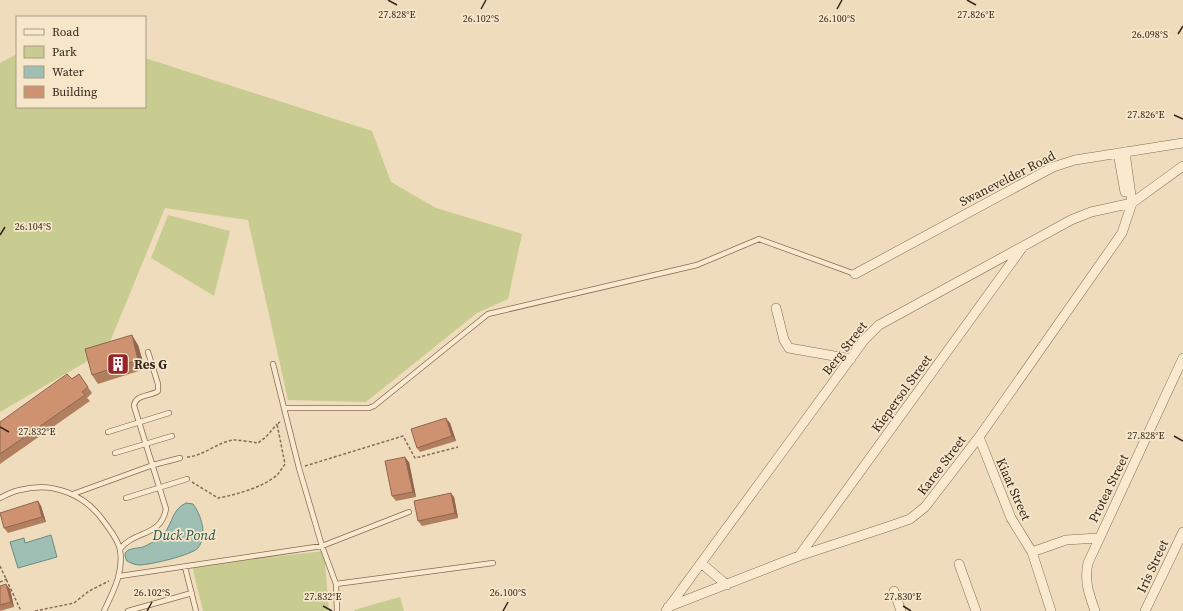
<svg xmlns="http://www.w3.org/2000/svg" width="1183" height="611" viewBox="0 0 1183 611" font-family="'Source Serif 4',serif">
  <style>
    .green { fill: #c8cc90 }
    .water { fill: #a0bfb4; stroke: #688c81 }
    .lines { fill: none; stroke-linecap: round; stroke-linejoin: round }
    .service-casing { stroke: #866c55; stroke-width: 6 }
    .minor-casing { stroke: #866c55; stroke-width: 10 }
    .path { stroke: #866c55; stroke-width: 1.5; stroke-dasharray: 3 2; stroke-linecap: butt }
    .service { stroke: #f9eacf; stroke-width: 4.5 }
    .minor { stroke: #f9eacf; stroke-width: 9 }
    .wall { fill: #b17e60 }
    .shaded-wall { fill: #90664e }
    .building { fill: #ce9270; stroke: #90664e }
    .ticks { fill: none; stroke: #34261b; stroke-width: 1.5 }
    .labels { text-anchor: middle; stroke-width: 3.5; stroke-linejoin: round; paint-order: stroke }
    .street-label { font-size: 13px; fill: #34261b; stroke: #f6e7cb }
    .poi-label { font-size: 13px; font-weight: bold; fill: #34261b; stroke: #f6e7cb; text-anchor: start }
    .water-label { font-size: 14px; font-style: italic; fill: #295550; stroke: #f6e7cb }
    .ticks-label { font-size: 10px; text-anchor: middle; fill: #34261b; stroke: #f6e7cb; stroke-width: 3.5; stroke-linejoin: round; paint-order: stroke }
  </style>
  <rect width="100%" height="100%" fill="#eedcbc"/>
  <path class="green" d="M17 54V107H145V58L372 131 391 182 436 208 522 234 508 299 477 313 366 402 288 400 248 220 165 208 105 354 91 359 0 412V63Z
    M168 215 230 231 214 296 151 258Z
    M324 551 329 611H203L192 566Z
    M400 597 404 611H355L354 610Z"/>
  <path class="water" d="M186 503 193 504C201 515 208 535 198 548 192 555 150 565 139 565 135 565 131 563 127 561 120 548 134 549 143 547 148 545 155 541 160 537 173 528 170 510 186 503Z
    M51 535 57 557 18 568 10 542 24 538 25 543Z"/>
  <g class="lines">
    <g class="service-casing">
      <path id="service" d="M273 364 299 468 322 546 336 584 337 611
        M284 408H369L374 406 488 314 697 265 759 239 855 274
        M108 432 169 413
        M115 453 172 436
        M73 494 153 465 180 458
        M0 498C6 495 13 491 20 490 54 481 86 495 105 523 110 530 119 541 120 550 124 572 113 592 104 611
        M126 498 187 479
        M120 549C135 530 161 537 166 509L134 406C135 394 150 397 158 391V384L148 352
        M185 567 196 611
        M120 576 322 546 409 512
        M336 584 493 563
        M128 611 192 593"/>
    </g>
    <g class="minor-casing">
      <path id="minor" d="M1118 153 1125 192
        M855 274 1053 167 1075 160 1183 143
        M776 308 784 340 789 348 851 359
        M979 437 1011 518 1032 552 1051 611
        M1032 552 1066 540 1098 538
        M799 556 1022 248
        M701 563 727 585
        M959 564 976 611
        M894 591 901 611
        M668 607 799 556 893 525 910 519 925 507 979 437 1122 233 1132 203 1125 152
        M666 611 864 340 879 325 1071 220 1091 212 1132 203 1183 166
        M1095 611C1089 594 1084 581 1088 563L1183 358
        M1145 611 1183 532"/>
    </g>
    <path class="path" d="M187 457C204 456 217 442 234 440 241 440 251 442 258 443L266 437 277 424
      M305 466 403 436 415 458 458 447
      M192 482 218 498C235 495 264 487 277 475 280 472 282 468 285 464L277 424 280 422
      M0 566 21 611
      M0 582 7 579
      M35 611 74 603 89 591 109 581"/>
    <use href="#service" class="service"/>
    <use href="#minor" class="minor"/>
  </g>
  <path class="wall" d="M138 345 145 369 98 384 92 375Z
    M79 374 92 393 87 398 90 401 0 464V422Z
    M450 423 456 441 420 452 417 448Z
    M409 462 416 497 396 501 392 496Z
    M454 497 458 518 422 526 418 521Z
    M38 501 41 506 46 522 8 533 4 528Z
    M0 586 10 589 14 607 0 611Z"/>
  <path class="shaded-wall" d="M132 335 138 345 145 369 138 360Z
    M446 418 450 423 456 441 452 436Z
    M405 457 409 462 416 497 413 492Z
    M451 493 454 497 458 518 455 513Z
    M38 501 41 506 46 522 42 517Z
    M6 584 10 589 14 607 11 602Z"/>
  <path class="building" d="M132 335 138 360 92 375 85 349Z
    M67 374 72 379 79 374 88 387 82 392 85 395 0 454V422Z
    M446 418 452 436 417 448 411 429Z
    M405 457 413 492 392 496 385 461Z
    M451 493 455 513 418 521 414 501Z
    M38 501 42 517 4 528 0 513Z
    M6 584 11 602 0 605V586Z"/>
  <path class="ticks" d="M388 0 397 5M967 0 976 5M481 9 486 0M837 9 842 0M1178 34 1183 26M1174 115 1183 119M0 235 5 227M0 427 9 432M1174 436 1183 441M323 606 332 611M903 606 911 611M147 611 152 602M503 611 508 602"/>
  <defs>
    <g id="building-square" transform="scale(1.15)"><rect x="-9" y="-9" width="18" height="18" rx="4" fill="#96242b" stroke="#f6e7cb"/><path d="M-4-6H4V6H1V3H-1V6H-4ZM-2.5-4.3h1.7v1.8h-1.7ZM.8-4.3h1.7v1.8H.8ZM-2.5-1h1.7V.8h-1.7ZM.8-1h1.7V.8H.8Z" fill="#fff"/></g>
  </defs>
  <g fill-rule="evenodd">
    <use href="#building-square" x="118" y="364"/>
  </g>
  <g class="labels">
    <g class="street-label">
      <text transform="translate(1007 178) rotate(-27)" y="5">Swanevelder Road</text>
      <text transform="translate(844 348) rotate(-52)" y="5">Berg Street</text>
      <text transform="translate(901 393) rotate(-54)" y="5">Kiepersol Street</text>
      <text transform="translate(941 465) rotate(-53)" y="5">Karee Street</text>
      <text transform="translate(1108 488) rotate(-64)" y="5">Protea Street</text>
      <text transform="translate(1014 489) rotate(66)" y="5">Kiaat Street</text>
      <text transform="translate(1152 566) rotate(-65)" y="5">Iris Street</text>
    </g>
    <g class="poi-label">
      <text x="134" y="369">Res G</text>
    </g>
    <g class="water-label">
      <text x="184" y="540">Duck Pond</text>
    </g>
  </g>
  <g class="ticks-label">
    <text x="397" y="18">27.828°E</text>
    <text x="976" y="18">27.826°E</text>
    <text x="481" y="22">26.102°S</text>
    <text x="837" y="22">26.100°S</text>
    <text x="1150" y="38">26.098°S</text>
    <text x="1146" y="118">27.826°E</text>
    <text x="33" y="230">26.104°S</text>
    <text x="37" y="435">27.832°E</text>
    <text x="1146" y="439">27.828°E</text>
    <text x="152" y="596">26.102°S</text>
    <text x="508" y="596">26.100°S</text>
    <text x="323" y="600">27.832°E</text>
    <text x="903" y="600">27.830°E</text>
  </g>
  <rect x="16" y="16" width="130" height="92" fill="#f6e7cb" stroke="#a89a85"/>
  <rect x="24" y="29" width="20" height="6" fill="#f9eacf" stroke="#a89a85"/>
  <text x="52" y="36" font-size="12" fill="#34261b">Road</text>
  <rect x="24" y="46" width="20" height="12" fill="#c8cc90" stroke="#a89a85"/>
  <text x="52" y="56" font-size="12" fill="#34261b">Park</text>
  <rect x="24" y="66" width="20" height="12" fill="#a0bfb4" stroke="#a89a85"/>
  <text x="52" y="76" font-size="12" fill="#34261b">Water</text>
  <rect x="24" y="86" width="20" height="12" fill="#ce9270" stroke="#a89a85"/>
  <text x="52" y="96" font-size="12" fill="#34261b">Building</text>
</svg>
